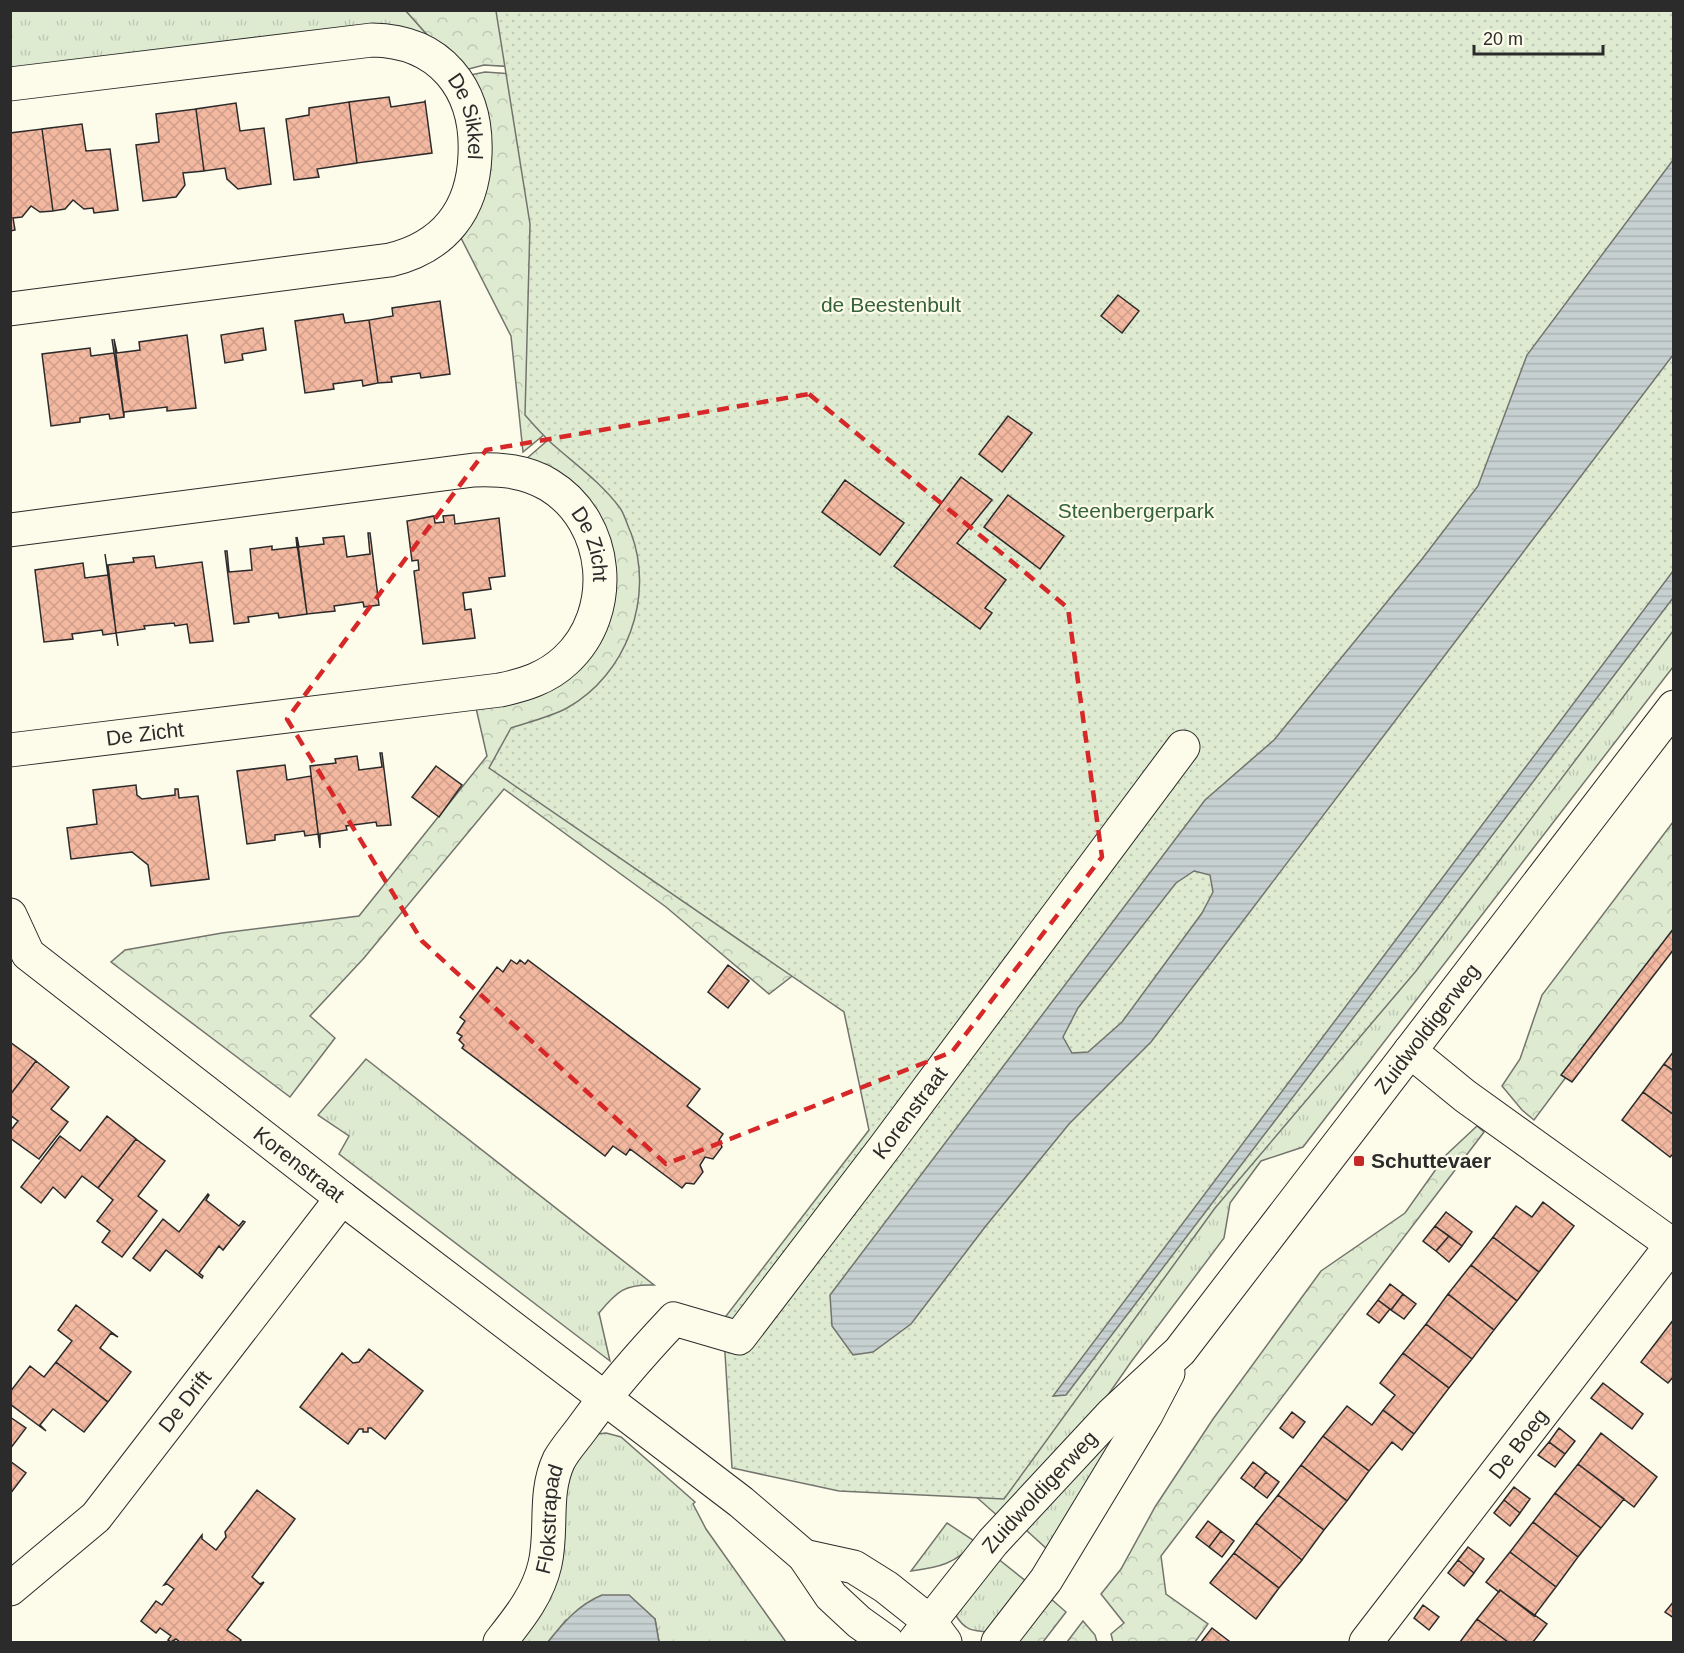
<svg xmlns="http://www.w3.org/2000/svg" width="1684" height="1653" viewBox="0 0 1684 1653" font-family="Helvetica,sans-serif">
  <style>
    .grass { fill: url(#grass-tufts); stroke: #74746e; stroke-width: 1.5 }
    .forest { fill: url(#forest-crowns); stroke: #74746e; stroke-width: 1.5 }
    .park { fill: url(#park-dots); stroke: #74746e; stroke-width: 1.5 }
    .water { fill: url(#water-rules); stroke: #74746e; stroke-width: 1.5; fill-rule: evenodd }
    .building { fill: url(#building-cross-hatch); stroke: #2b2b2b; stroke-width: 1.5 }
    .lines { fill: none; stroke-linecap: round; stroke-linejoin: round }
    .minor-casing { stroke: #2b2b2b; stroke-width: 35 }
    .tertiary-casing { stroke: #2b2b2b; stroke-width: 35 }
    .secondary-casing { stroke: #2b2b2b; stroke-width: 35 }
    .minor { stroke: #fdfbea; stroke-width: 33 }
    .tertiary { stroke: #fdfbea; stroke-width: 33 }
    .secondary { stroke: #fdfbea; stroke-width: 33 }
    .marked { fill: none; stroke: #d62828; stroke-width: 4.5; stroke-dasharray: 12 8; stroke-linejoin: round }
    .poi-dot { fill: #c62828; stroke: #fdfbea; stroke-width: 2 }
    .labels { text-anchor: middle; stroke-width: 4.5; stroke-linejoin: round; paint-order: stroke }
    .street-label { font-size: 21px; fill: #2b2b2b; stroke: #fdfbea }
    .park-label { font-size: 21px; fill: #34623c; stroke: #fdfbea }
    .poi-label { font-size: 21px; font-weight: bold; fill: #2b2b2b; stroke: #fdfbea; text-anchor: start }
  </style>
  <defs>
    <pattern id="grass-tufts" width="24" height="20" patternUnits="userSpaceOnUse" patternTransform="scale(1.5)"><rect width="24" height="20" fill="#deebd1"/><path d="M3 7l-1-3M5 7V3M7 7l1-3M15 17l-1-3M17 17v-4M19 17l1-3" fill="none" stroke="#bfcab4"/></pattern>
    <pattern id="forest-crowns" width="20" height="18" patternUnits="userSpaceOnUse" patternTransform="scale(1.5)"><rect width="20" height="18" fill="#deebd1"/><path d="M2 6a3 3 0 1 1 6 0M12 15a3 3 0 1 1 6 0" fill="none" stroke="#bfcab4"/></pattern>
    <pattern id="park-dots" width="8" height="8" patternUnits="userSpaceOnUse" patternTransform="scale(1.5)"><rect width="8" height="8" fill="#deebd1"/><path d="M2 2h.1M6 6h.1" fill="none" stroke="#bfcab4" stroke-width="1.8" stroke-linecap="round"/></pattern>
    <pattern id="water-rules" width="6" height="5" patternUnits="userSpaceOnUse" patternTransform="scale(1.5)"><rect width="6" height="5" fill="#c7d0d0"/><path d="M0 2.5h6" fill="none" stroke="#abb3b3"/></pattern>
    <pattern id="building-cross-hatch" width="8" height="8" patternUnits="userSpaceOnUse" patternTransform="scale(1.5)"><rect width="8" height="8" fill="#f2b8a0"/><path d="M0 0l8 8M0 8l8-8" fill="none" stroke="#d09e8a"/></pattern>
  </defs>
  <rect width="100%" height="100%" fill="#fdfbea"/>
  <path class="grass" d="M10 11H406L431 39 11 74Z
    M1673 468V667L1303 1147 1261 1161 1230 1203 1224 1238 1131 1362 1085 1428 1000 1518 964 1486Z
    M366 1059 654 1285C625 1284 617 1291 599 1313L610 1361 339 1154 349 1136 318 1115Z
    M1112 1431 1126 1434 1047 1549 1025 1529Z
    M606 1433 621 1437 695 1502 693 1504 706 1529 786 1642H659L655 1619 566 1620 548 1642H514L571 1464 597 1434Z
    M947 1523 976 1542C954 1564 941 1567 911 1571Z
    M997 1558 1027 1582 991 1632C972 1631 965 1631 955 1614Z"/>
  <path class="forest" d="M406 11H759L532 68 484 65 465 70 431 39Z
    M485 72 531 75 551 429 523 452 511 336 460 236 470 75Z
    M555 434 606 456 818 956 769 994 666 907 504 789 364 958 310 1016 335 1038 290 1097 111 962 125 950 222 933 359 916 487 756 476 708 528 697 614 586 525 460Z
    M1673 822V934L1534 1120 1522 1110 1502 1086 1520 1059 1542 995Z
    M1477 1126 1484 1132 1161 1556 1166 1594 1208 1624 1195 1642H1113L1111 1634 1124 1623 1101 1594 1121 1569 1155 1507 1213 1419 1321 1271 1405 1213 1446 1155Z
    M1050 1598 1066 1612 1043 1642H1014Z
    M1083 1621 1095 1635 1097 1642H1067Z"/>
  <path class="park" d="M496 11H1673V631L1416 971 1215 1208 1004 1499 839 1491 732 1468 723 1320 869 1130 844 1012 489 768 511 728C529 722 550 717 567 708 627 675 655 596 631 533 627 525 625 515 620 508 602 484 579 467 557 448 545 438 535 426 525 415L530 224Z"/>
  <path class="water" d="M1673 160V355L1151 1042 1069 1124 985 1227 911 1324 873 1352 853 1355 832 1326 830 1295 1205 800 1274 740 1422 559 1478 486 1527 355ZM1194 871 1210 875 1213 892 1202 913 1122 1022 1088 1052 1072 1053 1063 1037 1078 1008 1176 883Z
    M1673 571V598L1066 1395 1053 1396Z
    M602 1595H629L655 1619 659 1642H548C564 1622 578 1605 602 1595Z"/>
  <path class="building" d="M389 97 391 107 424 102 425 101 432 153 357 163 349 102Z
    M349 102 357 163 317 169 319 177 294 180 286 119 309 115V108Z
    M236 103 240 131 264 128 271 184 238 189 227 179 225 168 204 171 196 109Z
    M196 109 204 171 183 173 185 185 176 197 143 201 136 145 159 142 156 114Z
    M82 124 86 151 110 149 118 210 94 213 93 208 84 209 73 200 65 209 53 211 42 129Z
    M42 129 53 211 40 212 31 206 22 217 13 218 15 230 10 231V133Z
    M1118 295 1139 311 1122 333 1101 316Z
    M440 301 450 374 421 378 420 373 391 377 392 382 378 383 369 320 393 316 392 308Z
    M343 314 345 323 369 320 378 383 363 386 362 380 333 384 334 389 305 393 295 321Z
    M263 328 266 350 242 354 243 360 225 363 221 335Z
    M187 335 196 408 167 411V407L124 412V417L114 339 117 353 140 350 139 342Z
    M112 339 124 417 110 419 109 414 80 418V422L51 426 42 354 90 348 91 356 114 353Z
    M1008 416 1032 433 1002 472 979 454Z
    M961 477 992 500 957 543 1006 580 985 608 992 613 980 629 894 566Z
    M845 480 904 523 880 555 822 512Z
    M1008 495 1064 536 1040 569 984 527Z
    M454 515 455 524 499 518 505 576 489 578 491 589 463 593 465 610 471 609 475 638 423 644 414 571 419 570 418 560 412 561 407 521 434 516 435 523 444 522 443 516Z
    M368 533H370L379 605 364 607 363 602 334 606 335 611 307 614 297 537 299 547 324 544 323 538 344 536 347 557 370 554Z
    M296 537 307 614 279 618 278 613 248 617 249 622 234 624 225 551H227L229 572 252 570 250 549 272 546V550L297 547Z
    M105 554 118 646 116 633 103 635 102 630 72 634 73 639 44 642 35 570 83 563 85 578 108 575Z
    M154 556 156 568 202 562 213 641 190 643 187 624 175 626 174 623 144 626 145 629 116 633 108 565 134 562 133 558Z
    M380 753H382L391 825 377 826 376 822 346 826 347 830 320 834V848L310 766 336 763 335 759 357 756 359 770 382 767Z
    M285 765 287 780 311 776 320 848 318 834 305 836 304 831 275 835V840L247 844 237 771Z
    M436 766 462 785 439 817 412 797Z
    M136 785 137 795 142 799 175 795V789H178L179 798 198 796 209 879 151 886 148 865 132 852 71 859 67 828 97 824 93 790Z
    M1674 928V949L1572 1082 1561 1075Z
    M511 960 517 964 520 960 525 964 528 960 700 1089 687 1106 723 1134 719 1140 722 1147 713 1159 705 1157 700 1165 703 1172 694 1184 686 1183 682 1188 630 1149 626 1155 613 1146 605 1156 462 1048 464 1045 459 1040 462 1036 457 1033 465 1021 460 1017 497 967 503 972Z
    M728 965 749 981 728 1008 708 992Z
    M10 1042 36 1061 10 1095Z
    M1674 1051V1071L1664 1064Z
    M36 1061 69 1087 51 1109 68 1122 39 1159 10 1138V1131L18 1121 10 1115V1095Z
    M1664 1064 1674 1071V1115L1643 1092Z
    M1643 1092 1674 1115V1153L1670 1157 1622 1120Z
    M107 1116 136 1139 98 1188 82 1176 65 1198 53 1187 41 1203 21 1187 60 1136 80 1151Z
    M136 1139 165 1161 138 1196 157 1211 122 1257 102 1242 110 1231 97 1221 113 1200 98 1188Z
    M208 1194 209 1195 206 1200 239 1226 243 1221 245 1222 223 1250 219 1246 199 1273 203 1276 202 1278 166 1250 150 1271 133 1258 163 1219 179 1232Z
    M1543 1202 1574 1226 1539 1272 1493 1237 1516 1206 1532 1217Z
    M1446 1212 1472 1232 1462 1246 1435 1226Z
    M1435 1226 1449 1236 1436 1251 1423 1241Z
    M1449 1236 1462 1246 1449 1262 1436 1251Z
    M1493 1237 1539 1272 1517 1301 1471 1265Z
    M1471 1265 1517 1301 1494 1330 1448 1294Z
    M1390 1284 1403 1294 1391 1310 1378 1300Z
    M1403 1294 1416 1304 1404 1319 1391 1310Z
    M1448 1294 1494 1330 1472 1359 1426 1324Z
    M1378 1300 1390 1309 1379 1323 1367 1314Z
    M76 1305 118 1337 111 1333 100 1348 131 1372 108 1402 56 1362 72 1341 58 1330Z
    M1674 1319V1376L1668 1383 1641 1362Z
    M1426 1324 1472 1359 1449 1388 1403 1353Z
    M369 1349 423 1391 385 1439 371 1428H368V1432H363V1429H359L348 1444 300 1407 342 1353 353 1363 359 1362Z
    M1403 1353 1449 1388 1414 1434 1383 1410 1395 1395 1380 1383Z
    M56 1362 108 1402 84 1432 53 1409 40 1425 46 1431 10 1404V1392L30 1366 44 1377Z
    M1603 1383 1643 1414 1632 1429 1591 1398Z
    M1347 1406 1372 1425 1383 1410 1414 1434 1402 1450 1392 1442 1369 1471 1323 1436Z
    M1292 1412 1305 1422 1293 1438 1280 1428Z
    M10 1417 26 1428 10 1449Z
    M1559 1428 1575 1441 1565 1454 1549 1442Z
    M1601 1433 1657 1477 1634 1507 1578 1464Z
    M1323 1436 1369 1471 1347 1501 1301 1465Z
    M1549 1442 1565 1454 1555 1467 1538 1455Z
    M10 1461 26 1473 10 1494Z
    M1253 1462 1266 1472 1254 1488 1241 1478Z
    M1578 1464 1624 1499 1601 1528 1555 1493Z
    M1301 1465 1347 1501 1324 1530 1278 1495Z
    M1266 1472 1279 1482 1267 1498 1254 1488Z
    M1514 1487 1530 1499 1520 1513 1504 1500Z
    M257 1490 295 1519 252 1577 260 1584 264 1582 227 1630 241 1640 239 1642H180L176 1639 171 1642 168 1640 171 1636 160 1628 156 1633 141 1621 156 1601 162 1605 174 1589 167 1584 164 1585 202 1535V1539L216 1550 226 1537 225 1532Z
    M1555 1493 1601 1528 1578 1557 1533 1522Z
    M1278 1495 1324 1530 1302 1560 1256 1523Z
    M1504 1500 1520 1513 1510 1526 1494 1513Z
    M1208 1521 1221 1531 1209 1547 1196 1537Z
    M1533 1522 1578 1557 1556 1587 1510 1552Z
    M1256 1523 1302 1560 1279 1588 1234 1553Z
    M1221 1531 1234 1541 1222 1557 1209 1547Z
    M1468 1547 1484 1559 1474 1573 1458 1560Z
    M1510 1552 1556 1587 1534 1616 1500 1590 1499 1592 1486 1582Z
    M1234 1553 1279 1588 1256 1619 1210 1583Z
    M1458 1560 1474 1573 1464 1586 1448 1573Z
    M1500 1590 1547 1624 1533 1642H1508L1477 1619Z
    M1674 1601V1618L1665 1612Z
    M1423 1605 1439 1617 1429 1630 1414 1618Z
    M1477 1619 1508 1642H1460Z
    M1212 1628 1229 1641 1228 1642H1201Z"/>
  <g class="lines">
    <g class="minor-casing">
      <g id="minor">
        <path id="s1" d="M10 84 372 40C440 41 478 88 475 155 473 210 444 247 390 260L10 309"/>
        <path id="s2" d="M10 530 474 470C501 469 526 471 549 485 610 522 617 613 566 660 547 678 524 685 500 690L10 750"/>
        <path id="s3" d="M10 915 28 954 342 1198"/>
        <path d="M1410 1051 1465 1096 1674 1246"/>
        <path id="s4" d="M500 1642C519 1618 538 1595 545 1564 553 1530 543 1494 559 1460 565 1449 575 1438 583 1427 611 1388 641 1354 674 1319L739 1338 884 1148 1183 747"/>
        <path id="s5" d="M1366 1642 1674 1242"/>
      </g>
    </g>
    <g class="tertiary-casing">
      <g id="tertiary">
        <path d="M804 1556 854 1567 886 1587 930 1622 945 1642"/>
        <path id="s6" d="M10 1589 96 1517 342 1198 741 1502 804 1556 831 1596 859 1622 887 1642"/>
      </g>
    </g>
    <g class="secondary-casing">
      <g id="secondary">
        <path id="s7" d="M914 1642 993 1542 1113 1413 1180 1351 1674 707"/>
        <path d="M998 1642 1046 1580 1146 1415 1168 1373"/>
      </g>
    </g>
    <use href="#minor" class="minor"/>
    <use href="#tertiary" class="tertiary"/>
    <use href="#secondary" class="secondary"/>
  </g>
  <path class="marked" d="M809 394 1068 608 1102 857 952 1052 666 1164 422 941 287 719 486 450Z"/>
  <rect class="poi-dot" x="1353" y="1155" width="12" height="12" rx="3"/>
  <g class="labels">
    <g class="street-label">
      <text dy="7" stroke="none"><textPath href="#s1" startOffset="500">De Sikkel</textPath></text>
      <text dy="7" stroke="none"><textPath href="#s2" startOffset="621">De Zicht</textPath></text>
      <text transform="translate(145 734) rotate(-7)" y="7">De Zicht</text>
      <text dy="7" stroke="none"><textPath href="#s7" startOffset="801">Zuidwoldigerweg</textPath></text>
      <text dy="7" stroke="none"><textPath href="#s4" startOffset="729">Korenstraat</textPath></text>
      <text dy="7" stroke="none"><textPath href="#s3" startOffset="386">Korenstraat</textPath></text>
      <text dy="7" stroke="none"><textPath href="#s6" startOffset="258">De Drift</textPath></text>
      <text dy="7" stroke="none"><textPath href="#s5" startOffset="250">De Boeg</textPath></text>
      <text dy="7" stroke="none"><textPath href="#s7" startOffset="196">Zuidwoldigerweg</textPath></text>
      <text dy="7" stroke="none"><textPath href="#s4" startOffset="136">Flokstrapad</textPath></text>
    </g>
    <g class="park-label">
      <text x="891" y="312">de Beestenbult</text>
      <text x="1136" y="518">Steenbergerpark</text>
    </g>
    <g class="poi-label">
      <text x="1371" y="1168">Schuttevaer</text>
    </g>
  </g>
  <rect width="1684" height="1653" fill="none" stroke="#2b2b2b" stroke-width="24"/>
  <path d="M1474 45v9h129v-9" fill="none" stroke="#2b2b2b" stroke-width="3"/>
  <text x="1483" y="45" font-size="18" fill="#2b2b2b" stroke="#fdfbea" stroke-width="4.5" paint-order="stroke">20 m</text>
</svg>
